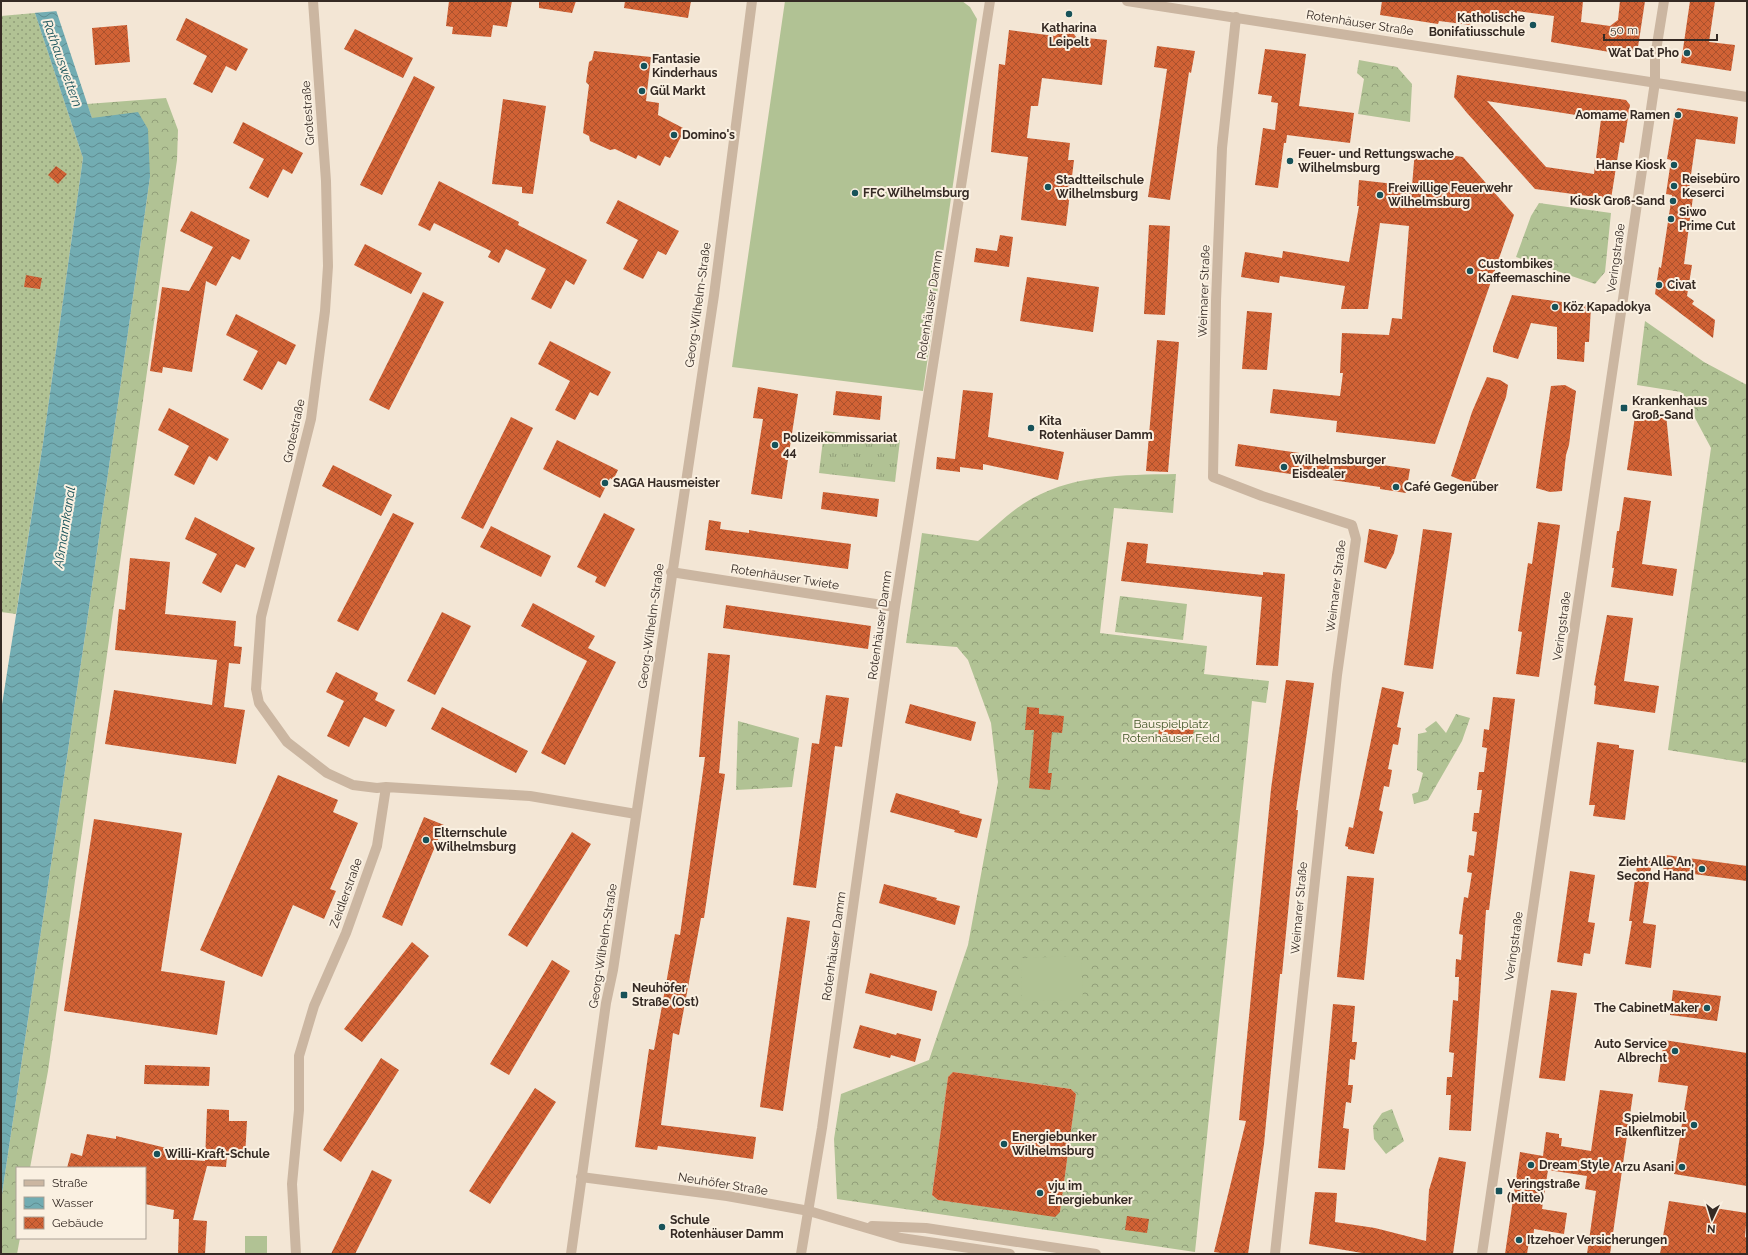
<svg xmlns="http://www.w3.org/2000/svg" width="1748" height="1255" viewBox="0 0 1748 1255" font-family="Raleway,sans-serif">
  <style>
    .grass { fill: url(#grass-tufts) }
    .forest { fill: url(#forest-crowns); fill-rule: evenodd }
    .garden { fill: url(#garden-dots) }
    .pitch { fill: #b1c294 }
    .water { fill: url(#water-waves) }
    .pier { fill: #f3e6d5 }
    .building { fill: url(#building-cross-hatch); fill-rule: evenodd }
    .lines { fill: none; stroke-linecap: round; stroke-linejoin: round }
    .minor { stroke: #cbb6a1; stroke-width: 10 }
    .tertiary { stroke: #cbb6a1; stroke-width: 10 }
    .poi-dot { fill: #175259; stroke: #faf0e1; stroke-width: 1.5 }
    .labels { text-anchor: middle; stroke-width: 4; stroke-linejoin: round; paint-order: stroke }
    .poi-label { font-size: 12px; font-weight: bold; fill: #352a24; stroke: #faf0e1; text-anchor: start }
    .street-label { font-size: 12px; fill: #352a24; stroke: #faf0e1 }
    .park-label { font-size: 12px; fill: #415526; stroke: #faf0e1 }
    .water-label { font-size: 13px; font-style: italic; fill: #175259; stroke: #faf0e1 }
  </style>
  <defs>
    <pattern id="grass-tufts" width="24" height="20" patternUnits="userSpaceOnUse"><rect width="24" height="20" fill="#b1c294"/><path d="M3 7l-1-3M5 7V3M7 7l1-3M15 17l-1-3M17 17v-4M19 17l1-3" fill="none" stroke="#919e79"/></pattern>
    <pattern id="forest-crowns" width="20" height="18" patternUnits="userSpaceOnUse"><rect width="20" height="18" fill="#b1c294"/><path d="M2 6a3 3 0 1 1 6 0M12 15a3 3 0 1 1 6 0" fill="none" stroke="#919e79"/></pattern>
    <pattern id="garden-dots" width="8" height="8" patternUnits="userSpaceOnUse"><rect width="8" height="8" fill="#b1c294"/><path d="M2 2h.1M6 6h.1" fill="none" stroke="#919e79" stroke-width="1.8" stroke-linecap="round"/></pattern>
    <pattern id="water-waves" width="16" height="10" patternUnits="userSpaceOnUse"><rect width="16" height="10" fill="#72acb2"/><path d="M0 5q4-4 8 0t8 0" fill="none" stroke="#5e8c91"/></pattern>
    <pattern id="building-cross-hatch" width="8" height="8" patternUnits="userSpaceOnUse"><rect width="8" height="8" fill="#d16235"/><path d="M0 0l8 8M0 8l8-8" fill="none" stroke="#aa512d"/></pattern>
  </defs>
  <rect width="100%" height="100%" fill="#f3e6d5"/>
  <path class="grass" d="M824 431 900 440 895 482 819 473Z"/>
  <path class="forest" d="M1359 60 1397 67 1412 84 1410 122 1358 114 1364 79 1357 73Z
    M166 98 178 130 177 160 48 1071 30 1168H17V1238H20L17 1254H1V1201L85 636 150 177 92 118 87 104Z
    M1539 203 1611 213 1605 272 1595 284 1516 257 1531 216Z
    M1645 321 1704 362 1747 385V763L1668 750 1711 448 1681 392 1637 385Z
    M1176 474 1173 513 1114 508 1100 633 1207 646 1204 674 1269 681 1266 703 1252 701 1195 1252 837 1199 834 1139 841 1094 929 1060 968 945 998 782 991 723 968 660 957 647 906 643 922 533 978 541C993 529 1006 515 1023 504 1069 474 1123 475 1176 474ZM953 1072 1071 1089 1076 1094 1060 1212 1055 1216 938 1200 932 1195 948 1077Z
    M1120 596 1187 604 1183 640 1115 632Z
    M1456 714 1470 718 1462 741 1428 800 1414 804 1412 794 1418 792 1423 773 1417 770 1418 734 1427 732 1425 729 1436 721 1446 733Z
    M738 721 799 738 792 787 736 790Z
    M1392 1109 1404 1141 1386 1154 1374 1139 1373 1126 1382 1113Z"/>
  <path class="garden" d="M35 13 83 158 43 443 16 614 1 612V16Z"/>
  <path class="pitch" d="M785 1H962L970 7 977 19 923 391 732 367Z
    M1081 956 1083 1000 1022 1001 1021 958Z
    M245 1236H267V1254H245Z"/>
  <path class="water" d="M31 1H53L92 118 138 112 148 129 150 177 85 636 1 1201V711L43 443 83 158Z"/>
  <path class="pier" d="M29 1H55L58 11 33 13Z"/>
  <path class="building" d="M449 1H512L507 27 493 25 491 37 452 34 453 27 446 26Z
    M539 1H576L572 13 539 8Z
    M625 1H691L688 18 624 8Z
    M1382 1H1583L1581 22 1610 26 1618 20 1620 1H1645L1638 47 1627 55 1551 42 1554 16 1517 11 1516 24 1476 19V21H1472L1471 25 1439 21 1438 24 1380 15Z
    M1690 1H1715L1709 42 1735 45 1731 71 1681 63Z
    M186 18 248 49 236 71 226 66 212 93 193 84 207 56 176 40Z
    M127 25 130 62 95 65 92 28Z
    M355 29 413 58 403 78 344 49Z
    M1064 29 1071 30 1076 37 1107 40 1102 85 1042 78 1038 106H1031L1027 138 1070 143 1068 160H1074L1066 226 1021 220 1028 157 991 152 999 64 1005 65 1009 30 1055 36Z
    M1157 46 1195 51 1191 73 1189 72 1170 200 1148 197 1167 69 1154 67Z
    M1265 49 1306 54 1299 106 1354 113 1350 143 1287 135 1286 143H1284L1278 188 1255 185 1263 128 1275 130 1278 103 1271 102 1272 96 1258 94Z
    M594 51 651 57 646 101 659 103 658 115 685 129 670 158 665 156 660 166 638 155 636 159 615 149 610 150 590 141 589 136 583 133 589 85 586 82 589 62 592 60Z
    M1457 75 1626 100 1630 105 1624 143 1620 142 1611 199 1535 189 1467 113 1454 97ZM1487 101 1601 119 1594 174 1546 167Z
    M414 76 435 87 382 195 360 185Z
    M503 99 546 106 533 194 522 193V187L492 184Z
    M1678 108 1738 117 1735 144 1696 139 1688 196 1693 197 1684 264 1692 265 1687 296 1694 301 1692 304 1715 320 1713 338 1655 294 1659 267 1661 268 1672 195 1666 194 1671 160 1667 159 1675 112Z
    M243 122 303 153 292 174 283 169 268 198 249 188 264 159 233 143Z
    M1415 150 1463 157 1514 215 1435 444 1336 432 1337 421 1270 413 1273 389 1340 396 1343 373H1340L1342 333 1389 335 1392 318 1402 319 1409 226 1380 223 1368 309H1341L1345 286 1280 276 1279 283 1241 277 1245 252 1282 258 1283 251 1349 262 1359 206H1357L1359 180 1412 186Z
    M56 166 67 174 58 184 48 175Z
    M439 181 519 222 518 225 587 260 574 285 566 280 551 309 531 299 546 269 506 249 499 263 488 257 491 251 434 223 430 231 418 225Z
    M618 200 679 231 666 255 658 251 643 279 623 269 638 240 606 223Z
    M191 211 250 240 240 260 232 256 216 286 206 281 192 372 163 367 162 373 150 371 162 287 189 291 213 247 180 231Z
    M1149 225 1170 226 1165 315 1144 314Z
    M1000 235 1013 237 1009 267 974 262 976 248 997 251Z
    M365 244 422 273 411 294 354 265Z
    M26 275 42 278 40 289 24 287Z
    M1027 277 1099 287 1093 332 1020 321Z
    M423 292 444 302 389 410 369 400Z
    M1512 295 1591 306 1589 342H1585L1584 362 1557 359V327L1531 323 1518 359 1493 352V347Z
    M1247 311 1272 313 1267 370 1242 369Z
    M236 314 296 345 286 365 278 361 262 390 243 380 258 351 226 335Z
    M1157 340 1179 342 1168 472 1146 471Z
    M550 341 611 372 598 396 590 392 575 420 555 410 570 381 538 364Z
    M1487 377 1500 380 1508 385 1506 397 1474 482 1463 481 1451 476 1472 412Z
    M1565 385 1576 391 1569 445 1566 455 1562 491 1550 492 1536 488 1541 453 1551 386Z
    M758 387 798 394 782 499 751 494 763 419 753 418Z
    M963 390 993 393 988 437 1064 452 1058 480 983 464V470L960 467V472L936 469 937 457 955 459Z
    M836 391 882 396 880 420 833 415Z
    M169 408 229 439 217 461 209 456 194 485 174 475 189 446 158 430Z
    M1636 410 1666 414 1672 476 1627 470Z
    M511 417 533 428 483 529 461 518Z
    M557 440 618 470 613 480 610 478 600 498 543 469Z
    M1238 444 1410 469 1406 493 1380 489V487L1235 466Z
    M333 465 392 495 381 516 322 486Z
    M823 492 879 499 877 517 821 509Z
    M1624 497 1651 501 1642 564 1677 569 1673 596 1611 587 1614 568H1612L1617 531H1619Z
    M393 513 414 523 358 631 337 621Z
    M604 513 635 529 605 587 595 582 597 577 577 567Z
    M195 517 255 548 245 568 236 564 221 593 202 583 217 554 185 539Z
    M709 520 721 522 720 529 749 533V530L760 532 851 544 848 569 705 550Z
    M1538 522 1560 525 1539 677 1516 674 1522 632 1518 631 1528 563 1532 564Z
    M491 526 551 556 541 577 480 547Z
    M1369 529 1398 535 1394 553 1386 569 1364 562Z
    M1423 529 1452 533 1433 669 1404 665Z
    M1127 542 1148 544 1146 563 1263 575V572L1285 574 1278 666 1256 665 1262 597 1121 581Z
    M130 558 170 562 165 614 236 621 234 646 242 647 240 664 229 663 224 707 245 710 236 764 105 744 114 690 212 705 217 660 115 650 119 609 125 610Z
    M533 603 595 636 588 648 616 662 565 765 541 753 587 661 521 626Z
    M726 605 871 626 868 649 723 628Z
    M442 612 471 626 435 695 407 681Z
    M1607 615 1633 618 1624 681 1659 686 1655 713 1594 704 1596 686 1594 685Z
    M708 653 730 655 719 773 725 774 704 918H701L679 1035 673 1033 661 1125 756 1137 753 1159 658 1146 657 1150 635 1147 649 1049 654 1050 675 934 680 935 705 757H699Z
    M336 672 378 693 375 700 395 710 386 727 364 717 349 747 327 736 344 701 326 692Z
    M1286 680 1314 683 1296 810H1298L1282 974H1280L1264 1144 1248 1254H1228L1214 1252 1246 1121 1239 1120 1271 789Z
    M1382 687 1404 692 1397 727 1401 728 1398 745 1393 744 1388 769 1392 770 1389 787 1384 786 1379 810 1383 812 1374 854 1348 849V847L1345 846 1349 827 1353 828Z
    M826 695 849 698 842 747 835 746 816 888 793 885 812 743 819 744Z
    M1493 697 1515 699 1489 910H1486L1471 1131 1449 1130 1451 1095H1446L1447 1077H1452L1454 1053 1449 1052 1453 1000 1458 1001 1459 977H1455L1456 959 1461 960 1463 935 1459 934 1464 897 1468 898 1472 873 1467 872 1469 855 1474 856 1477 832 1472 831 1474 813H1479L1482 790H1477L1479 772H1484L1487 748 1482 747 1484 729 1489 730Z
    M910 704 976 722 971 741 905 723Z
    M442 707 528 751 516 773 431 729Z
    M1027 707 1039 708V714L1064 716 1062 733 1052 732 1048 773H1052L1050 790 1029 788 1034 730H1025Z
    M1160 723 1194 729 1191 744 1173 740 1172 744 1157 741Z
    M1597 742 1619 745V748L1634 750 1625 820 1593 816 1595 805H1589Z
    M278 775 338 800 333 812 358 823 330 889 336 891 324 919 293 905 262 977 200 950Z
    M896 793 960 811 959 813 982 819 977 838 954 832 955 830 890 812Z
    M424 817 444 825 402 926 382 917Z
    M94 819 182 833 161 971 225 981 217 1035 64 1011Z
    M572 832 591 844 527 947 508 935Z
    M1666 855 1747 866V881L1663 870Z
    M1638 859 1652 861 1643 923 1656 925 1651 968 1625 964 1632 921H1629Z
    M1570 871 1595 875 1588 922 1595 923 1590 954 1584 953 1582 966 1557 962Z
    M1347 876 1374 878 1364 980 1337 977Z
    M884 884 937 898 936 900 960 906 955 925 879 903Z
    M787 917 810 921 783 1111 760 1107Z
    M412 942 429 956 362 1042 344 1029Z
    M552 960 570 971 509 1075 490 1064Z
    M870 973 937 991 932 1011 865 993Z
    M1551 990 1577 993 1565 1081 1539 1078Z
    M1673 990 1721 996 1717 1021 1670 1015Z
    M1333 1004 1355 1006 1352 1042H1357L1355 1060 1350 1059 1348 1085H1353L1351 1103 1346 1102 1343 1128 1349 1129 1345 1170 1318 1168Z
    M860 1025 896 1035 897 1033 921 1039 915 1062 891 1055 890 1058 853 1048Z
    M1664 1040 1747 1053V1186L1674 1174 1688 1086 1658 1082Z
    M381 1058 399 1070 341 1162 323 1150Z
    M145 1065 210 1067 209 1086 144 1084Z
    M953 1072 1071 1089 1076 1094 1060 1212 1055 1217 938 1200 932 1195 948 1077Z
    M535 1088 556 1102 490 1204 469 1191Z
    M1600 1090 1633 1094 1610 1254H1587L1596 1191 1585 1189 1587 1176 1548 1170 1542 1209 1567 1213 1564 1234 1534 1229 1533 1241H1529L1527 1254H1505L1520 1152 1543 1156 1546 1132 1559 1134V1138H1562L1561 1146 1591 1151Z
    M207 1109 229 1110V1121H247L245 1157 227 1156 226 1167 207 1166 193 1220 207 1221 205 1254H178L179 1219H173L174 1210 145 1204V1168H67L71 1153 82 1156 87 1134 116 1139V1136L179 1151 177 1159 205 1161Z
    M1439 1157 1466 1162 1453 1254H1368L1309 1244 1315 1192 1337 1193 1335 1222 1375 1228 1426 1241 1429 1190Z
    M372 1170 392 1180 355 1254H331Z
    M1669 1201 1747 1213 1745 1237 1747 1238V1254H1660Z
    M1127 1216 1149 1219 1147 1233 1125 1230Z"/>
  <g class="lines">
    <path class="minor" d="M313 1 326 181 328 266 325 311 311 419 261 617 256 689 259 703 287 742 327 773 353 785 377 788 386 787
      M1127 1 1747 97
      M1236 17 1222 148 1216 301 1213 477 1262 496 1352 525 1356 539 1337 675 1275 1254
      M671 572 895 607
      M296 1254 292 1184 299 1110V1056L314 1006 346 933 377 846 386 787 530 796 636 814
      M801 1254 822 1128 895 607 990 1
      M1482 1254 1655 82V57L1664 1"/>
    <path class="tertiary" d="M581 1177 727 1196 809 1211 901 1238 1010 1254
      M872 1226 926 1228 1096 1254
      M571 1254 606 1003 613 970 714 295 752 1"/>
  </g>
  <g class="poi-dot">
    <circle cx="1069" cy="14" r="4"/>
    <circle cx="1533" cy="25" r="4"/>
    <circle cx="1687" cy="53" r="4"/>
    <circle cx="644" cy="66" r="4"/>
    <circle cx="642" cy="91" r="4"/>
    <circle cx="1678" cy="115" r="4"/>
    <circle cx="674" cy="135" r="4"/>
    <circle cx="1290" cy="161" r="4"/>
    <circle cx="1674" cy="165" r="4"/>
    <circle cx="1674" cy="186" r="4"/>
    <circle cx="1048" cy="187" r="4"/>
    <circle cx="855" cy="193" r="4"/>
    <circle cx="1380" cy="195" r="4"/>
    <circle cx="1673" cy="201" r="4"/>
    <circle cx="1671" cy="219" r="4"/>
    <circle cx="1470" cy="271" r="4"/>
    <circle cx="1659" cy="285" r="4"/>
    <circle cx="1555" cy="307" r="4"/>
    <rect x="1620" y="404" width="8" height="8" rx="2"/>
    <circle cx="1031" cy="428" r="4"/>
    <circle cx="775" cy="445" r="4"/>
    <circle cx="1284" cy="467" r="4"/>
    <circle cx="605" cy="483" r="4"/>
    <circle cx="1396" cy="487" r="4"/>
    <circle cx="426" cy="840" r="4"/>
    <circle cx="1702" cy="869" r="4"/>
    <rect x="620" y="991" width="8" height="8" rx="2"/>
    <circle cx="1707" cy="1008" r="4"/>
    <circle cx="1675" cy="1051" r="4"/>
    <circle cx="1694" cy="1125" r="4"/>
    <circle cx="1004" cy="1144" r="4"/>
    <circle cx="157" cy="1154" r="4"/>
    <circle cx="1531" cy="1165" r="4"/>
    <circle cx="1682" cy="1167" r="4"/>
    <rect x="1495" y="1187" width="8" height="8" rx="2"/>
    <circle cx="1040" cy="1193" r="4"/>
    <circle cx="662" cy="1227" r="4"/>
    <circle cx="1519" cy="1240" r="4"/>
  </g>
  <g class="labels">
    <g class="poi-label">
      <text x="1525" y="22" text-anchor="end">Katholische<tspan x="1525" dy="14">Bonifatiusschule</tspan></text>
      <text x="1069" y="32" text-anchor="middle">Katharina<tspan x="1069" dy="14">Leipelt</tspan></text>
      <text x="1679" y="57" text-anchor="end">Wat Dat Pho</text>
      <text x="652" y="63">Fantasie<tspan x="652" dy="14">Kinderhaus</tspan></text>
      <text x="650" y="95">Gül Markt</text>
      <text x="1670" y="119" text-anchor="end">Aomame Ramen</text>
      <text x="682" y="139">Domino's</text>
      <text x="1298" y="158">Feuer- und Rettungswache<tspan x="1298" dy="14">Wilhelmsburg</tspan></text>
      <text x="1666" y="169" text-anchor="end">Hanse Kiosk</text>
      <text x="1682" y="183">Reisebüro<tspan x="1682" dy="14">Keserci</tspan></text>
      <text x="1056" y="184">Stadtteilschule<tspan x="1056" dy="14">Wilhelmsburg</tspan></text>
      <text x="1388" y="192">Freiwillige Feuerwehr<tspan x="1388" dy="14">Wilhelmsburg</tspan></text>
      <text x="863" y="197">FFC Wilhelmsburg</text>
      <text x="1665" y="205" text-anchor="end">Kiosk Groß-Sand</text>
      <text x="1679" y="216">Siwo<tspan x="1679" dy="14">Prime Cut</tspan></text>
      <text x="1478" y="268">Custombikes<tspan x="1478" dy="14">Kaffeemaschine</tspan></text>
      <text x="1667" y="289">Civat</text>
      <text x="1563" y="311">Köz Kapadokya</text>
      <text x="1632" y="405">Krankenhaus<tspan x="1632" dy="14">Groß-Sand</tspan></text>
      <text x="1039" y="425">Kita<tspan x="1039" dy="14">Rotenhäuser Damm</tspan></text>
      <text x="783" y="442">Polizeikommissariat<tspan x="783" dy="14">44</tspan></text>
      <text x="1292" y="464">Wilhelmsburger<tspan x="1292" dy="14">Eisdealer</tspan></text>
      <text x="613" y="487">SAGA Hausmeister</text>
      <text x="1404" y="491">Café Gegenüber</text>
      <text x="434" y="837">Elternschule<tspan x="434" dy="14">Wilhelmsburg</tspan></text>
      <text x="1694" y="866" text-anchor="end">Zieht Alle An,<tspan x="1694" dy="14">Second Hand</tspan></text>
      <text x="632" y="992">Neuhöfer<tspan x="632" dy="14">Straße (Ost)</tspan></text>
      <text x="1699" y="1012" text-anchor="end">The CabinetMaker</text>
      <text x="1667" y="1048" text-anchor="end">Auto Service<tspan x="1667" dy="14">Albrecht</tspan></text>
      <text x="1686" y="1122" text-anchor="end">Spielmobil<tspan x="1686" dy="14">Falkenflitzer</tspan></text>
      <text x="1012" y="1141">Energiebunker<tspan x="1012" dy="14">Wilhelmsburg</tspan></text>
      <text x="165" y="1158">Willi-Kraft-Schule</text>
      <text x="1539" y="1169">Dream Style</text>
      <text x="1674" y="1171" text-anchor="end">Arzu Asani</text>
      <text x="1507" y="1188">Veringstraße<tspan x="1507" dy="14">(Mitte)</tspan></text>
      <text x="1048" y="1190">vju im<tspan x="1048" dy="14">Energiebunker</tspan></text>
      <text x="670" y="1224">Schule<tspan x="670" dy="14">Rotenhäuser Damm</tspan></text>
      <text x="1527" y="1244">Itzehoer Versicherungen</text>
    </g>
    <g class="street-label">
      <text transform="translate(1360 23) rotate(9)" y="4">Rotenhäuser Straße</text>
      <text transform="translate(308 113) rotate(-94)" y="4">Grotestraße</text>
      <text transform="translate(1616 258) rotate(-82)" y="4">Veringstraße</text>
      <text transform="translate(1204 291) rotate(-88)" y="4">Weimarer Straße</text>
      <text transform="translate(698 305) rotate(-82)" y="4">Georg-Wilhelm-Straße</text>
      <text transform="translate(930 305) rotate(-81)" y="4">Rotenhäuser Damm</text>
      <text transform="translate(294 431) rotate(-78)" y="4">Grotestraße</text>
      <text transform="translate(785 577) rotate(9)" y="4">Rotenhäuser Twiete</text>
      <text transform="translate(1336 586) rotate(-83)" y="4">Weimarer Straße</text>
      <text transform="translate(880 625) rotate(-82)" y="4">Rotenhäuser Damm</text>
      <text transform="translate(651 626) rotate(-82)" y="4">Georg-Wilhelm-Straße</text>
      <text transform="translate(1562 626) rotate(-82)" y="4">Veringstraße</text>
      <text transform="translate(346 893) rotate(-70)" y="4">Zeidlerstraße</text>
      <text transform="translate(1299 908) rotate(-85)" y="4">Weimarer Straße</text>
      <text transform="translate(603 946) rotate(-81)" y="4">Georg-Wilhelm-Straße</text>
      <text transform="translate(834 946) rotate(-82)" y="4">Rotenhäuser Damm</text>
      <text transform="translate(1514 946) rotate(-82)" y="4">Veringstraße</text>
      <text transform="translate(723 1184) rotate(9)" y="4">Neuhöfer Straße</text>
    </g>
    <g class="park-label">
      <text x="1171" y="728">Bauspielplatz<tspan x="1171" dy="14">Rotenhäuser Feld</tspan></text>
    </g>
    <g class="water-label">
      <text transform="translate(63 63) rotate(70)" y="5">Rathauswettern</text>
      <text transform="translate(64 527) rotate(-81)" y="5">Aßmannkanal</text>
    </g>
  </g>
  <rect width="1748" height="1255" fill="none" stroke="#352a24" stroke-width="4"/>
  <rect x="16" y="1167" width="130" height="72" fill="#faf0e1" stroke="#aba195"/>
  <rect x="24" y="1180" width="20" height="6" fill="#cbb6a1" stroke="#aba195"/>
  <text x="52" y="1187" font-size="12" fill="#352a24">Straße</text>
  <rect x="24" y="1197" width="20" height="12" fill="url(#water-waves)" stroke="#aba195"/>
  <text x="52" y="1207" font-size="12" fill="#352a24">Wasser</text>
  <rect x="24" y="1217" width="20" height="12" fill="url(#building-cross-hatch)" stroke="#aba195"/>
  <text x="52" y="1227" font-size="12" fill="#352a24">Gebäude</text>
  <g transform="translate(1712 1219) rotate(184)" stroke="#faf0e1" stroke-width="3" paint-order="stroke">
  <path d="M0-3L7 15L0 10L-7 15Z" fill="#352a24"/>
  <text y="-6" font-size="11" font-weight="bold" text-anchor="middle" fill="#352a24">N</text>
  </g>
  <path d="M1604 34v6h113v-6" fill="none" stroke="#352a24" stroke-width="2"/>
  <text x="1610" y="34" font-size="12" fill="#352a24" stroke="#faf0e1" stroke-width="3" paint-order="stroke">50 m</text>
</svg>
